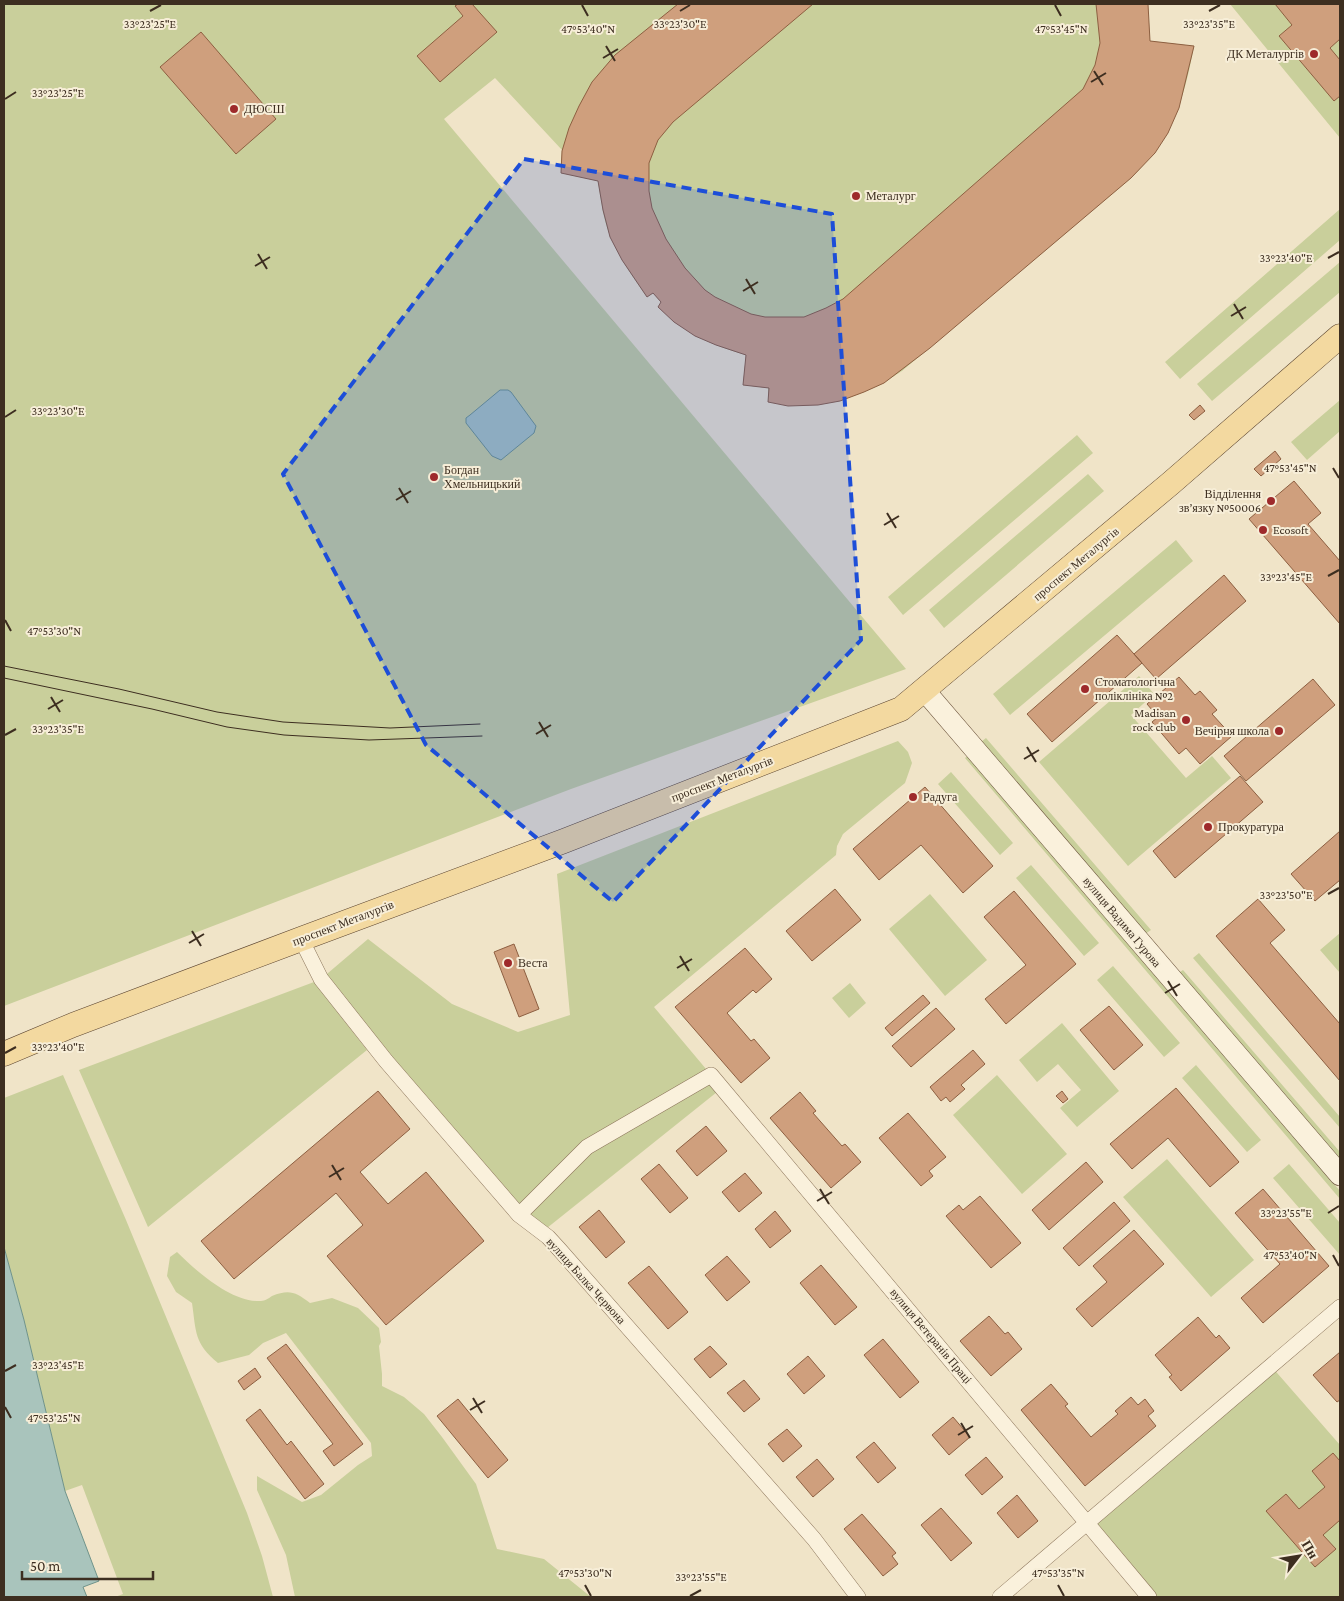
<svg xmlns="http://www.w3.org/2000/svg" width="1344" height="1601" viewBox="0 0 1344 1601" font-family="'Crimson Pro',serif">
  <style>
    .green { fill: #c9cf9b }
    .water { fill: #a9c4bc; stroke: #6f938a }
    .building { fill: #cf9f7d; stroke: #8d5f41 }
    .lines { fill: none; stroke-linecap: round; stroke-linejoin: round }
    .street-casing { stroke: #8d765c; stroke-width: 16 }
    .secondary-casing { stroke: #6f573f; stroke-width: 22 }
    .primary-casing { stroke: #5b4430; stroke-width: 25 }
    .street { stroke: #faf1dc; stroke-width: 15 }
    .secondary { stroke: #faf1dc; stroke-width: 21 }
    .primary { stroke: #f3d9a0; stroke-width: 24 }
    .tram { stroke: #3d2e20; stroke-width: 1 }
    .marked { fill: #1d4ed8; fill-opacity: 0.2; stroke: #1d4ed8; stroke-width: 4; stroke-dasharray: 10 6; stroke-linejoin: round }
    .ticks { fill: none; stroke: #3d2e20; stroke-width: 2 }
    .poi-dot { fill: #9e2a2b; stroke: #f7eed8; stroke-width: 2 }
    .labels { text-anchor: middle; stroke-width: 4; stroke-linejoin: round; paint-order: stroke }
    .poi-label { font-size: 12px; fill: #3d2e20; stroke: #f7eed8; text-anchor: start }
    .street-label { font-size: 12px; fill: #3d2e20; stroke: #f7eed8 }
    .ticks-label { font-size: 12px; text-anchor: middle; fill: #3d2e20; stroke: #f7eed8; stroke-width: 4; stroke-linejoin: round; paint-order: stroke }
  </style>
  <rect width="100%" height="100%" fill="#f0e4c8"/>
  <path class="green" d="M4 4H1147L1150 41 1194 46C1184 100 1172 139 1131 178L902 371C860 399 818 411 768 402V388L743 385 746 355C712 346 683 331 658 307L661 302 653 293 647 297C634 279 620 259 611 238 603 220 601 200 598 181L561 173 562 150 495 78 444 119 906 669 571 789 4 1006Z
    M1230 4H1340V138Z
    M1340 209V240L1180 379 1165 362Z
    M1340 262V292L1212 401 1197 384Z
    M1340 400V431L1307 460 1291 442Z
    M1077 435 1093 453 903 615 888 597Z
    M1088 474 1104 491 944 628 929 610Z
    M1176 540 1193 561 1010 715 993 694Z
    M1139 676 1154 694 1131 715 1186 778 1212 756 1231 778 1128 866 1039 762Z
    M986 738 1151 930 1145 934 981 742Z
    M898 741 908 752 912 763 905 783 843 834 837 846 836 855 654 1007 722 1088 542 1232 321 979 368 939 452 1004 518 1032 570 1015 557 874Z
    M969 755 1340 1191V1199L965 758Z
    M951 772 1013 843 1000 855 938 784Z
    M1031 865 1099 943 1084 956 1016 878Z
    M930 894 987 960 945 996 889 929Z
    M1340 933V973L1320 950Z
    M1199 953 1340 1117V1128L1193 958Z
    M1113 966 1180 1043 1164 1057 1097 980Z
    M1183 970 1340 1152V1163L1177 974Z
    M314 982 367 1050 148 1227 79 1070Z
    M850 983 866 1003 849 1018 832 998Z
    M1062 1023 1119 1091 1077 1127 1060 1108 1081 1090 1058 1064 1037 1082 1019 1060Z
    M1196 1065 1261 1140 1247 1152 1182 1078Z
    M63 1075 126 1220 247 1513 262 1556 273 1597H115L123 1594 82 1485 65 1491 24 1320 4 1247V1098Z
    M997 1075 1067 1154 1022 1194 953 1115Z
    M1167 1159 1254 1260 1211 1297 1123 1197Z
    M1289 1164 1340 1223V1255L1273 1178Z
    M177 1252C196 1271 232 1303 261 1301 265 1301 269 1298 272 1296 289 1289 296 1292 310 1303L332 1298 358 1308 379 1328 381 1342 379 1346 382 1374V1386L404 1397 424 1414 442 1437 476 1484 497 1549 544 1559 591 1597H295L286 1555 257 1490V1476L302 1502 321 1495 358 1465 372 1456 371 1443 286 1333 263 1343 249 1355 218 1363C194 1344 196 1331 192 1303L176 1292 167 1276 170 1257Z
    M1271 1366 1340 1445V1597H1149L1086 1524Z"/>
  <path class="water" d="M500 390H508L511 392 536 426 534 433 501 460 492 456 466 423V418L470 415Z
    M4 1247 24 1320 65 1491 99 1581 83 1587 87 1597H4Z"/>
  <path class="building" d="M458 4H472L497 32 440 82 417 56 463 16 455 6Z
    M678 4H813L673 122 658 140 649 163V191L652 208 666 239 685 268 705 290 715 297 751 314 765 317H804L826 308 843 299 1083 89 1095 65 1100 43 1096 4H1148L1150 41 1194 46 1179 108 1168 133 1155 153 1131 178 930 348 884 383 864 392 840 401 818 405 788 406 768 402 769 388 743 385 746 355 716 345 695 336 674 322 658 307 661 302 653 293 647 297 622 260 610 237 603 210 598 181 561 173 562 151 569 128 579 106 592 82 615 55Z
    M1275 4H1340V39L1330 48 1340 60V96L1334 101 1279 36 1292 25Z
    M201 32 276 119 236 154 160 67Z
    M1200 405 1205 411 1194 420 1189 415Z
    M1275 451 1281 459 1261 476 1254 469Z
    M1294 481 1321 513 1308 524 1340 561V624L1249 519Z
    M1224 575 1246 601 1156 679 1134 654Z
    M1117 635 1142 663 1052 742 1027 714Z
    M1179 677 1195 695 1200 691 1217 710 1212 714 1232 736 1200 764 1186 748 1179 754 1152 722 1158 717 1147 704Z
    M1313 679 1335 705 1246 781 1224 756Z
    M1240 776 1263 802 1175 878 1153 851Z
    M925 787 993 866 963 893 921 845 879 880 853 849Z
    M1340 831V880L1315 901 1291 874Z
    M835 889 861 920 812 961 786 931Z
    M1014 891 1076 964 1006 1024 985 999 1026 965 984 917Z
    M1258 899 1285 930 1270 943 1340 1024V1081L1216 936Z
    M514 944 539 1009 519 1017 494 952Z
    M745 948 772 979 756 993 753 990 727 1013 751 1041 754 1039 770 1058 741 1083 675 1007Z
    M923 995 930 1003 892 1036 885 1028Z
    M1109 1006 1143 1045 1114 1070 1080 1030Z
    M936 1008 955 1029 911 1067 892 1046Z
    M973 1050 985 1064 961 1085 965 1089 950 1102 946 1097 941 1101 930 1087Z
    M1176 1088 1239 1162 1210 1187 1168 1138 1132 1169 1110 1144Z
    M378 1091 410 1129 360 1172 388 1204 426 1172 484 1241 386 1325 327 1256 363 1225 336 1193 234 1279 201 1241Z
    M1062 1091 1068 1099 1063 1103 1056 1096Z
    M800 1092 816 1111 813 1113 842 1146 845 1144 861 1162 831 1188 770 1118Z
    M908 1113 946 1157 929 1171 933 1176 921 1186 879 1138Z
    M706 1126 727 1151 697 1176 676 1151Z
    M1086 1162 1103 1182 1049 1230 1032 1210Z
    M659 1164 688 1198 670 1213 641 1179Z
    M745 1173 762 1193 739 1212 722 1192Z
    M1263 1189 1329 1266 1263 1323 1241 1298 1280 1264 1235 1213Z
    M980 1196 1021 1243 991 1268 946 1216 959 1205 963 1210Z
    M1114 1202 1130 1221 1079 1266 1063 1248Z
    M599 1210 625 1242 606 1258 579 1227Z
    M775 1211 791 1231 770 1248 755 1229Z
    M1134 1230 1164 1264 1092 1327 1076 1309 1107 1282 1093 1266Z
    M727 1256 750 1282 727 1301 705 1275Z
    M821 1265 857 1307 835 1325 800 1283Z
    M649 1266 688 1312 668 1329 628 1283Z
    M989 1316 1005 1334 1008 1332 1022 1349 991 1376 960 1341Z
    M1198 1317 1216 1338 1219 1335 1230 1348 1181 1391 1169 1377 1172 1375 1155 1355Z
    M883 1339 919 1382 900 1398 864 1355Z
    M286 1344 363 1444 334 1466 323 1451 333 1444 267 1358Z
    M710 1346 727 1364 710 1378 694 1359Z
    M1340 1352V1400L1337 1402 1313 1375Z
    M808 1356 825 1376 804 1394 787 1374Z
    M255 1368 261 1377 244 1390 238 1381Z
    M744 1380 760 1399 744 1412 727 1393Z
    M1051 1384 1068 1404 1065 1406 1091 1437 1118 1414 1115 1411 1131 1397 1138 1405 1145 1399 1154 1411 1148 1416 1156 1426 1085 1486 1021 1410Z
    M458 1399 508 1460 488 1478 437 1416Z
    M260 1409 287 1445 291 1441 324 1484 305 1499 246 1420Z
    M953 1417 970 1437 949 1455 932 1435Z
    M787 1429 802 1446 783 1462 768 1444Z
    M874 1442 896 1468 878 1483 856 1457Z
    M1333 1453 1340 1461V1520L1323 1535 1336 1549 1315 1567 1266 1511 1286 1494 1299 1509 1325 1487 1312 1471Z
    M986 1457 1003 1477 982 1495 965 1475Z
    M817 1459 834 1479 813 1497 796 1477Z
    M1017 1495 1038 1521 1018 1538 997 1513Z
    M941 1508 972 1543 951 1561 921 1525Z
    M862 1514 896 1553 892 1556 898 1564 883 1576 844 1529Z"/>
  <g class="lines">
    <g class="street-casing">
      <path id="street" d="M301 939 321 979 386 1061 519 1215 548 1237 559 1249 814 1539 858 1597
        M519 1215 587 1147 711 1075 1149 1597
        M1000 1597 1340 1307"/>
    </g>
    <g class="secondary-casing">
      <path id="secondary" d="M924 690 1340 1175"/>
    </g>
    <g class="primary-casing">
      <path id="primary" d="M4 1054 73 1025 301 939 564 841 901 709 1171 483 1340 336"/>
    </g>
    <use href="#street" class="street"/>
    <use href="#secondary" class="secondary"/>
    <use href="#primary" class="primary"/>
    <path class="tram" d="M4 666 119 689 217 712 283 722 390 728 480 724
      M4 678 152 709 227 727 284 735 369 740 482 736"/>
  </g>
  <path class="marked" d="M524 159 832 214 861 640 613 902 426 745 283 474Z"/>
  <path class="ticks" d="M582 5 588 16M1055 5 1061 16M150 11 161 5M680 11 690 5M1209 11 1220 5M606 46 615 61M603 58 618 49M1094 71 1103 85M1091 82 1106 73M5 99 16 92M258 254 267 269M1328 258 1339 252M255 266 270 257M746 279 755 294M743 291 758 282M1234 304 1243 319M1231 316 1246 307M5 417 16 410M1333 468 1339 478M399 488 408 503M396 500 411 491M887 513 896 528M884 525 899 516M1328 576 1339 570M5 620 11 631M51 697 60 712M48 709 63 700M539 722 548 737M536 734 551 725M5 735 16 729M1027 747 1036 762M1024 759 1039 750M1328 894 1339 888M192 931 201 946M189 943 204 934M680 956 689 971M677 968 692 959M1168 981 1177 996M1165 993 1180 984M5 1053 16 1047M332 1165 341 1180M329 1177 344 1168M820 1189 829 1204M817 1201 832 1192M1328 1213 1339 1206M1333 1255 1339 1266M5 1371 16 1365M473 1398 482 1413M5 1407 11 1418M470 1410 485 1401M961 1423 970 1438M958 1435 973 1426M585 1585 591 1596M1058 1585 1064 1596M690 1596 701 1590"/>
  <g class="poi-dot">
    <circle cx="1314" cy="54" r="5"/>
    <circle cx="234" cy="109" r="5"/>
    <circle cx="856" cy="196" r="5"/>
    <circle cx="434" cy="477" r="5"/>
    <circle cx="1271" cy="501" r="5"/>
    <circle cx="1263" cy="530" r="5"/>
    <circle cx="1085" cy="689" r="5"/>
    <circle cx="1186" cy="720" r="5"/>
    <circle cx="1279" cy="731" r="5"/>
    <circle cx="913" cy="797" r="5"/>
    <circle cx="1208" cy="827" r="5"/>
    <circle cx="508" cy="963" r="5"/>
  </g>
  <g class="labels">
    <g class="poi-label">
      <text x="1304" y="58" text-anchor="end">ДК Металургів</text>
      <text x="244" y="113">ДЮСШ</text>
      <text x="866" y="200">Металург</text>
      <text x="444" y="474">Богдан<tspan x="444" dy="14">Хмельницький</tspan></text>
      <text x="1261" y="498" text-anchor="end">Відділення<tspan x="1261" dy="14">зв’язку №50006</tspan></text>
      <text x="1273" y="534">Ecosoft</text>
      <text x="1095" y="686">Стоматологічна<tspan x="1095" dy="14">поліклініка №2</tspan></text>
      <text x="1176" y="717" text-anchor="end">Madisan<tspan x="1176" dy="14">rock club</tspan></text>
      <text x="1269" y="735" text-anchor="end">Вечірня школа</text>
      <text x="923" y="801">Радуга</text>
      <text x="1218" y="831">Прокуратура</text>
      <text x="518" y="967">Веста</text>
    </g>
    <g class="street-label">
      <text transform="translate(1076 564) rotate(-40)" y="4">проспект Металургів</text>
      <text transform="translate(722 779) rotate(-21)" y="4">проспект Металургів</text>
      <text transform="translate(1122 922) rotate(50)" y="4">вулиця Вадима Гурова</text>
      <text transform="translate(343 923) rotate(-21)" y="4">проспект Металургів</text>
      <text transform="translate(586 1281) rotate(48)" y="4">вулиця Балка Червона</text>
      <text transform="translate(931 1336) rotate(50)" y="4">вулиця Ветеранів Праці</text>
    </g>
  </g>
  <g class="ticks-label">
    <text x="150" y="28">33°23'25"E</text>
    <text x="680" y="28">33°23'30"E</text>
    <text x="1209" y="28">33°23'35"E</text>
    <text x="588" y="33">47°53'40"N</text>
    <text x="1061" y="33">47°53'45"N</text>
    <text x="58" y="97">33°23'25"E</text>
    <text x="1286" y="262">33°23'40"E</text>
    <text x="58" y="415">33°23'30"E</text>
    <text x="1290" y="472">47°53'45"N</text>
    <text x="1286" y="581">33°23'45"E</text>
    <text x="54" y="635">47°53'30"N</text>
    <text x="58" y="733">33°23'35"E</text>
    <text x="1286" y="899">33°23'50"E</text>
    <text x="58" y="1051">33°23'40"E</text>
    <text x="1286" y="1217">33°23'55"E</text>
    <text x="1290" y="1259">47°53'40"N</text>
    <text x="58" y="1369">33°23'45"E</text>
    <text x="54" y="1422">47°53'25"N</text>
    <text x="585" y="1577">47°53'30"N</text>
    <text x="1058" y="1577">47°53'35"N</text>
    <text x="701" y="1581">33°23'55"E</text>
  </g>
  <rect width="1344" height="1601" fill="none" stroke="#3d2e20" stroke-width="10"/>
  <g transform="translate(1299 1556) rotate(59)" stroke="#f7eed8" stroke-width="4" paint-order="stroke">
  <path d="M0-4L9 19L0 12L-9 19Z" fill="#3d2e20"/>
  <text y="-8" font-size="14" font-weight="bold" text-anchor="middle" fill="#3d2e20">Пн</text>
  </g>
  <path d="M22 1571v8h131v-8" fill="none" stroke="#3d2e20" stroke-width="2.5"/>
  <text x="30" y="1571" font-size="15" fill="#3d2e20" stroke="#f7eed8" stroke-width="4" paint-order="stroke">50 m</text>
</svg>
